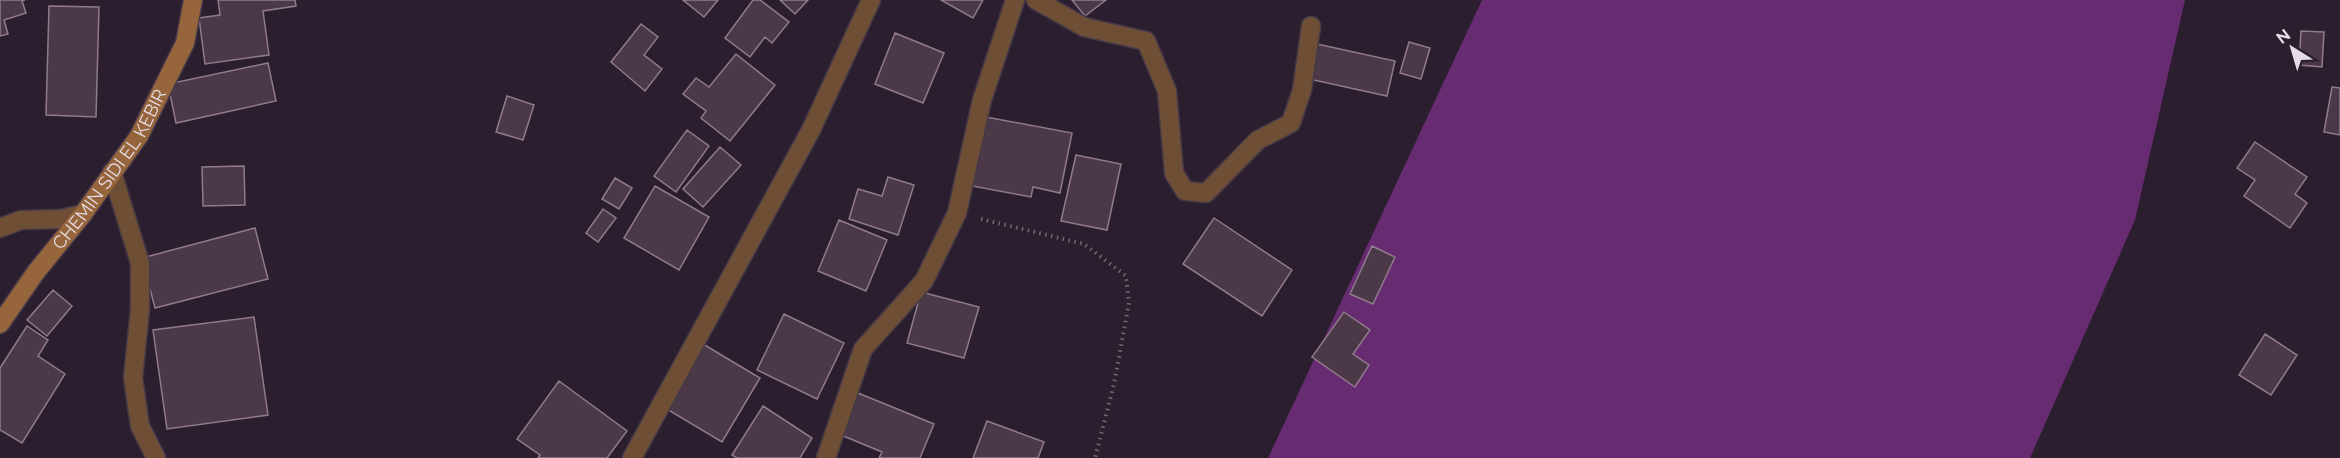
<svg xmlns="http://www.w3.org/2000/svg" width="2340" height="458" viewBox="0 0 2340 458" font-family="Raleway,sans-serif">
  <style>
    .forest { fill: #672b71 }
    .building { fill: #4b3948; stroke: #907b8c; stroke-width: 1.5 }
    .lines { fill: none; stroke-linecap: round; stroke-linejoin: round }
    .street-casing { stroke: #453948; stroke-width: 21 }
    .secondary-casing { stroke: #453948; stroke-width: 21 }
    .path { stroke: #736775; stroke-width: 4; stroke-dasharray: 1.5 4.5; stroke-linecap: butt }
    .street { stroke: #6e4e35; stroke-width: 18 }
    .secondary { stroke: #97653b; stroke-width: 18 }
    .labels { text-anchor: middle; stroke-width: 6; stroke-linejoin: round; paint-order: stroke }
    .street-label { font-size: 18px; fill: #e6dde8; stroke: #2b1e2e }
  </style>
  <rect width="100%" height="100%" fill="#2b1e2e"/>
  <path class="forest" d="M1482 0H2185L2135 220 2030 458H1268Z"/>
  <path class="building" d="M0 0H25L22 1 26 13 4 20 8 34 0 36Z
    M218 0H295L296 6 263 11 269 55 205 64 199 18 220 15Z
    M683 0H718L704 17Z
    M753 0H760L789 22 772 43 765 37 750 57 725 38Z
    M780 0H808L795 14Z
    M941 0H983L973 18Z
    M1072 0H1106L1085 16Z
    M49 6 99 7 96 117 46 115Z
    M641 24 658 37 644 55 662 69 645 91 611 62Z
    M2301 31 2324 32 2322 67 2299 65Z
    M895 33 944 53 923 103 875 84Z
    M1409 42 1430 48 1421 79 1400 73Z
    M1317 44 1395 61 1387 96 1309 79Z
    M736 54 775 85 730 141 701 118 706 111 683 94 696 78 709 87Z
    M268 63 276 101 176 123 168 84Z
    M2332 87 2340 88V135L2324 132Z
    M507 96 534 105 523 140 496 132Z
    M986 117 1072 133 1060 193 1033 187 1031 197 972 186Z
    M687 130 709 146 676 192 654 176Z
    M2255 142 2307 177 2295 194 2307 203 2290 228 2244 196 2255 180 2237 168Z
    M720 147 741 165 703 207 683 189Z
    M1076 155 1121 164 1107 230 1061 221Z
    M244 166 245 205 203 206 202 167Z
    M888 177 914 185 898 235 849 219 858 189 882 196Z
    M615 178 632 188 619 209 602 199Z
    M655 186 709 217 679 270 624 238Z
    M603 209 616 218 598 242 586 233Z
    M1214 218 1292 270 1262 316 1183 264Z
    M839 220 887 240 866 291 818 271Z
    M255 228 268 279 155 308 142 258Z
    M1372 246 1395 257 1373 304 1350 294Z
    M53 290 72 306 47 336 27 320Z
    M921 292 979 307 964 358 907 343Z
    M1344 312 1370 330 1353 354 1369 365 1355 387 1312 357Z
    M784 314 844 343 817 399 757 370Z
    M254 317 268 415 167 429 153 330Z
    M27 326 48 340 38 356 65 374 22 443 0 430V368Z
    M2265 334 2297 355 2271 395 2239 375Z
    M703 344 760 378 722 442 665 408Z
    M559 381 627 431 607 458H538L540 455 517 439Z
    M858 393 934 424 920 458H879L882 452 841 435Z
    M763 406 812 438 800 458H737L732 455Z
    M987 421 1044 442 1038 458H973Z"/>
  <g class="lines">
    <g class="street-casing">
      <path id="street" d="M1036 0 1084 27 1146 41 1167 91 1174 173 1185 191 1206 193 1258 140 1291 123 1302 90 1311 26
        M112 172 140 263V309L133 378 140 426 156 458
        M0 228 21 220 61 219 83 214
        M632 458 811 130 871 0
        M826 458 863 349 924 281 957 213 982 100 1015 0"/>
    </g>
    <g class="secondary-casing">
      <g id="secondary">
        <path id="s1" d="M0 324 36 272 83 214 139 136 185 43 193 0"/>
      </g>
    </g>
    <path class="path" d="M981 219 1084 244 1126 276 1129 303 1114 384 1095 458"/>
    <use href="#street" class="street"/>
    <use href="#secondary" class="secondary"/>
  </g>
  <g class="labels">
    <g class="street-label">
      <text dy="6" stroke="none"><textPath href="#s1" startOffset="190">CHEMIN SIDI EL KEBIR</textPath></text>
    </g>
  </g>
  <g transform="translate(2292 48) rotate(323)" stroke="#2b1e2e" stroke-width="4.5" paint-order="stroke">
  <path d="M0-4.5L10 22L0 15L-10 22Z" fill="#e6dde8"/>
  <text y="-9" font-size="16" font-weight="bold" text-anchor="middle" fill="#e6dde8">N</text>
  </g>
</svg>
